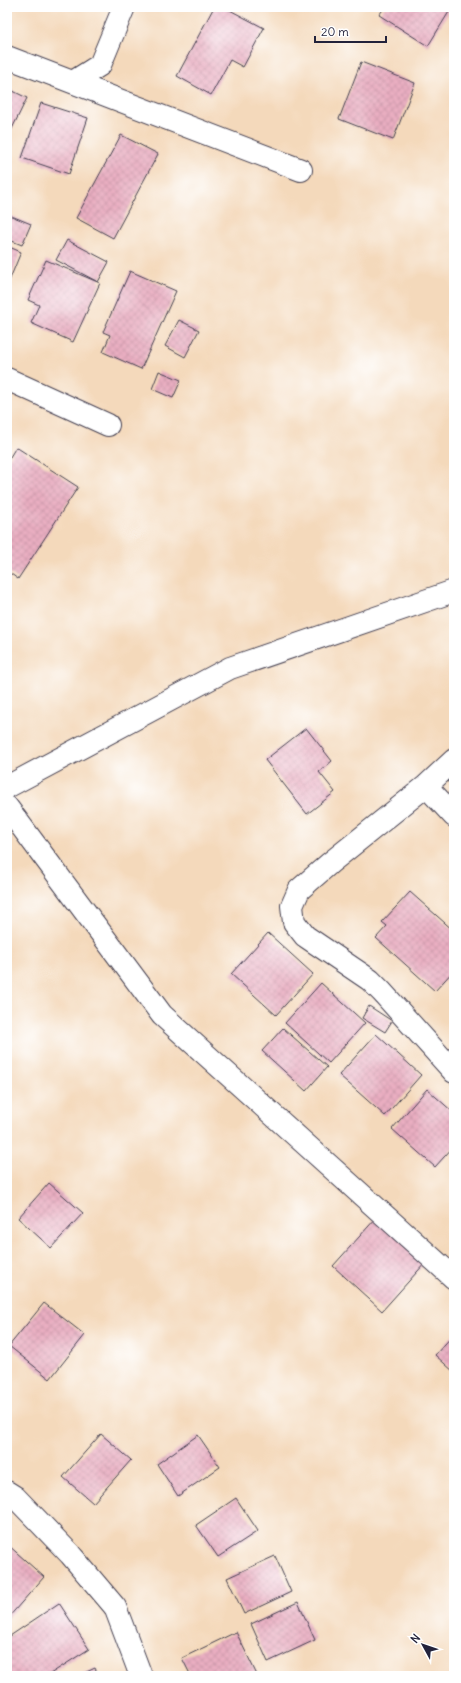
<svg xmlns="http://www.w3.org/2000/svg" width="461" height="1683" viewBox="0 0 461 1683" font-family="Delius,sans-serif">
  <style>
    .building { fill: url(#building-cross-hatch) }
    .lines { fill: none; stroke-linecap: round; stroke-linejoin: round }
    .minor-casing { stroke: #423d4e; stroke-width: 24 }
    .minor { stroke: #fff; stroke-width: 22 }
  </style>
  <defs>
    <pattern id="building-cross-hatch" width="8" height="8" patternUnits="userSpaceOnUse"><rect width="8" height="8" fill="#e9aec1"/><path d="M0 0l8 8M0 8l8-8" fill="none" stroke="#c895a7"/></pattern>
  </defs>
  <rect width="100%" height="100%" fill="#fff"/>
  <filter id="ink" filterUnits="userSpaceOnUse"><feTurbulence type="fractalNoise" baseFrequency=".025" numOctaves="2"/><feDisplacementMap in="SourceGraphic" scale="8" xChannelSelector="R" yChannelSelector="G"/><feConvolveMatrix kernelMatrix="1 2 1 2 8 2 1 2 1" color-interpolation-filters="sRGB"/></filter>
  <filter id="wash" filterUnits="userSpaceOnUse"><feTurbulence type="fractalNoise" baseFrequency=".012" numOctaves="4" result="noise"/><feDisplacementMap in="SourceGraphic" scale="16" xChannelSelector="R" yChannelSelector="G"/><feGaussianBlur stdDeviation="0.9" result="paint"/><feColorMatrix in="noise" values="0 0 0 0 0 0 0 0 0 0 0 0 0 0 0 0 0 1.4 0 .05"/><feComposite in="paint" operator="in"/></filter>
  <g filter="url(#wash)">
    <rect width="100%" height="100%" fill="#f4d9bb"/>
    <g id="blocks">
      <path class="building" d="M7 7H12L7 22Z
        M214 7H224L264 28 243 67 230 60 211 95 177 76Z
        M385 7H452L428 46 379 15Z
        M361 62 415 83 393 140 339 119Z
        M7 88 27 98 7 139Z
        M41 103 88 118 69 174 22 158Z
        M121 135 158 154 113 238 76 218Z
        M9 215 31 224 22 245 7 239V220Z
        M67 240 109 262 98 282 56 260Z
        M7 246 21 252 7 286Z
        M46 260 100 283 73 342 31 323 39 305 28 300Z
        M130 271 176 291 141 369 103 352 110 335 103 332Z
        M179 320 199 330 185 357 165 346Z
        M159 371 181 380 173 398 152 389Z
        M16 447 78 487 18 579 7 571V462Z
        M306 728 332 761 319 772 335 792 307 814 265 760Z
        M410 892 454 931V970L435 991 376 938 387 926 382 922Z
        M268 933 313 974 276 1015 231 974Z
        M321 983 365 1023 329 1063 285 1023Z
        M369 1006 392 1021 385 1032 362 1018Z
        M283 1028 327 1067 306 1091 262 1051Z
        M376 1034 421 1075 385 1116 339 1075Z
        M427 1089 454 1113V1146L435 1167 392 1129Z
        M49 1183 83 1213 51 1248 18 1218Z
        M377 1217 426 1262 382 1311 333 1266Z
        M44 1303 85 1335 50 1379 9 1346Z
        M454 1334V1372L435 1355Z
        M101 1434 131 1460 93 1503 63 1477Z
        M198 1435 220 1467 178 1496 157 1464Z
        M236 1498 258 1531 218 1557 196 1525Z
        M7 1544 44 1577 7 1619Z
        M275 1556 291 1592 244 1614 227 1578Z
        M298 1602 315 1640 268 1662 251 1624Z
        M59 1603 89 1649 47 1676H7V1655L9 1654 7 1651V1638Z
        M236 1632 257 1675 191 1676 182 1658Z
        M95 1668 99 1676H78Z"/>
    </g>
  </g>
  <g filter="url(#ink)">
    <use href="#blocks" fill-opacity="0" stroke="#423d4e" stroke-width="1"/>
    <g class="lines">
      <g class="minor-casing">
        <path id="minor" d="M7 57 301 170
          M73 82 100 65 124 7
          M7 379 108 425
          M454 760 426 786 454 816
          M426 786 330 863 299 890 292 906 294 922 305 936 370 980 382 992 454 1072
          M7 787 230 668 454 591
          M7 807 162 1015 454 1278
          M7 1492 15 1497 70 1554 115 1607 141 1676"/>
      </g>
      <use href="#minor" class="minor"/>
    </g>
  </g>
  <rect width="461" height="1683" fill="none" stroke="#fff" stroke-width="24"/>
  <g transform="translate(423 1645) rotate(310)" stroke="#ffffff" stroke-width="3" paint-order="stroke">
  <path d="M0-3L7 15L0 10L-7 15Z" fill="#22223b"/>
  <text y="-6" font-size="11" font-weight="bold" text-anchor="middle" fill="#22223b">N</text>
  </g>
  <path d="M315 36v6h71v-6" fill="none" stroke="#22223b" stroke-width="2"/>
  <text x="321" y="36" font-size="12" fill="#22223b" stroke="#ffffff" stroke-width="3" paint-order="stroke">20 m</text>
</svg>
